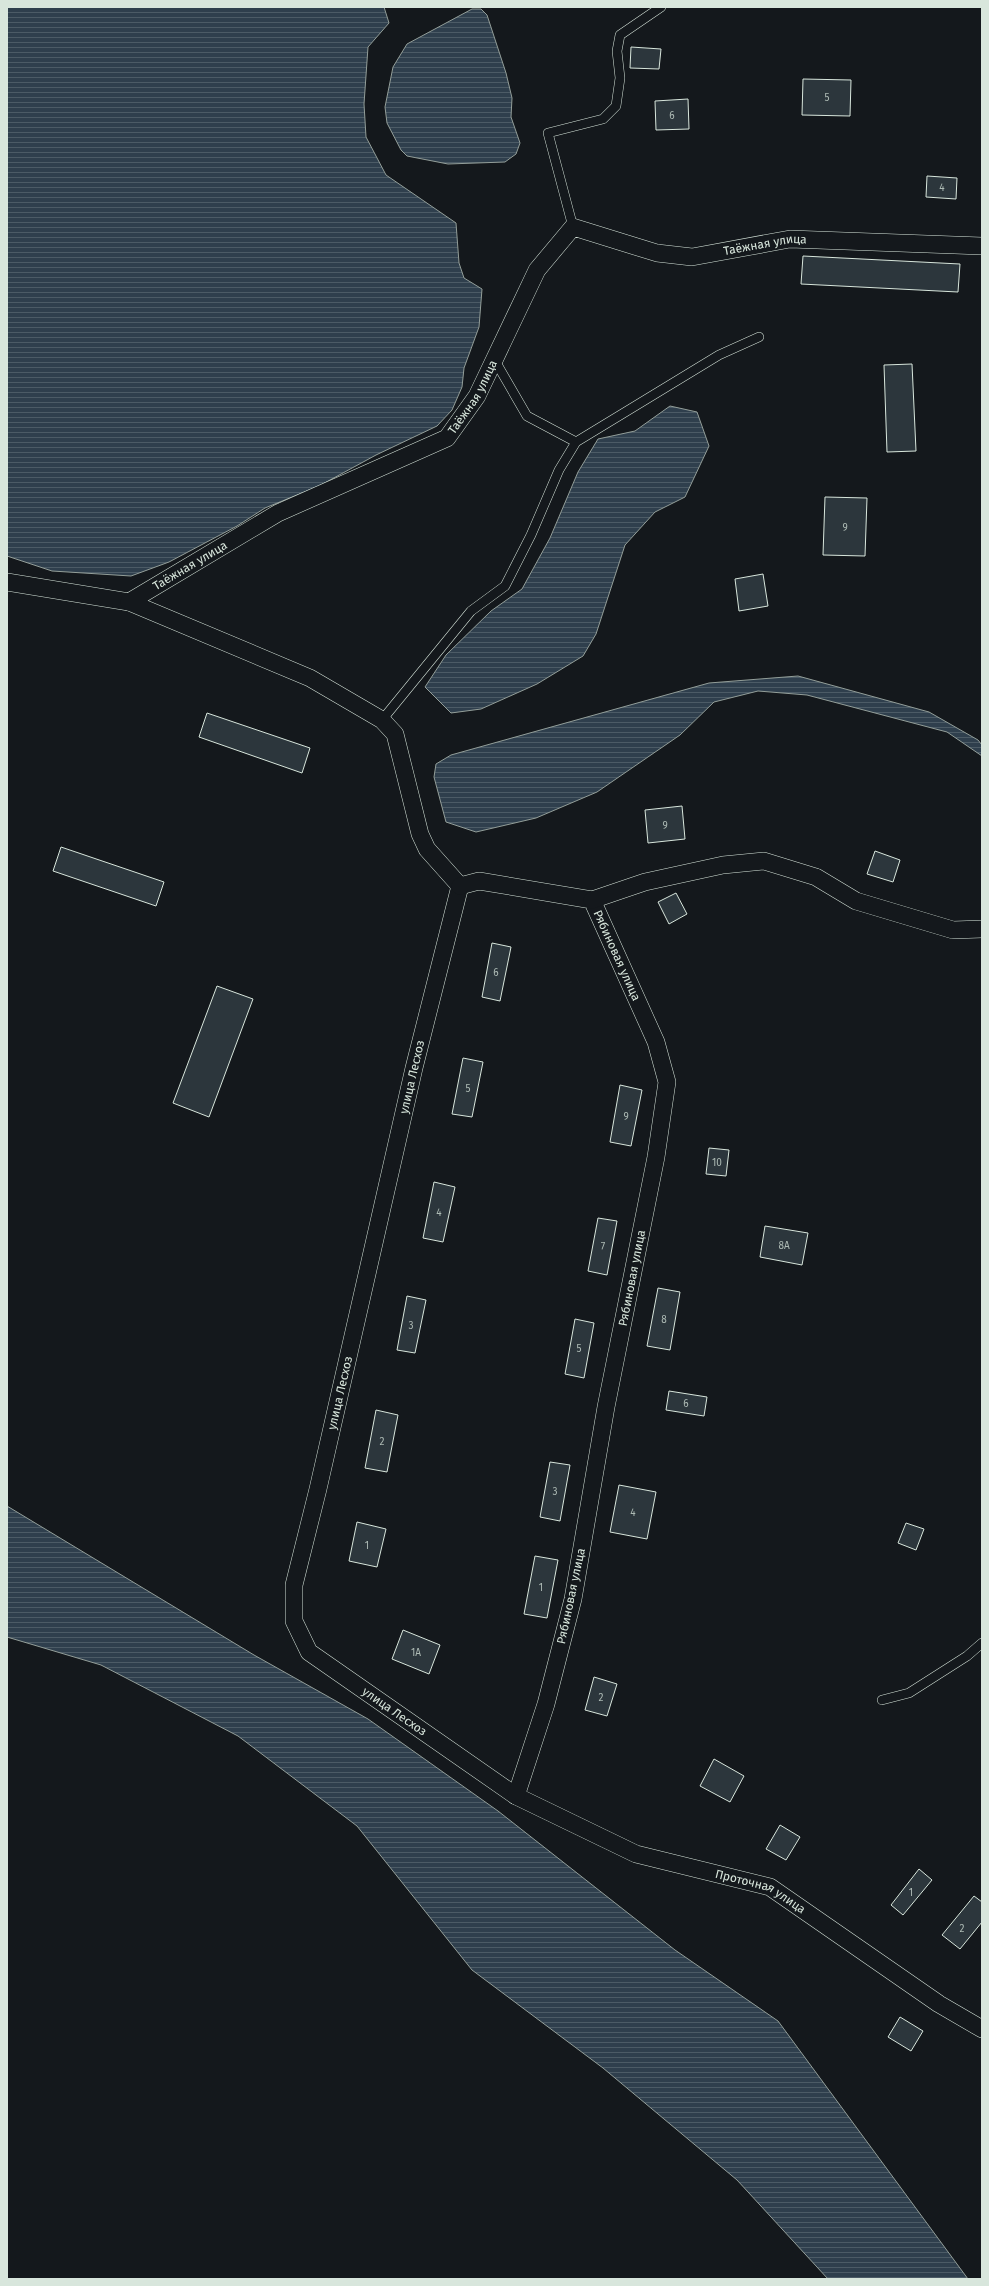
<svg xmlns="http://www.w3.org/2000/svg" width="989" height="2286" viewBox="0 0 989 2286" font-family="'Fira Sans',sans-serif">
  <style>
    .water { fill: url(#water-rules); stroke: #939e99 }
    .building { fill: #2c363c; stroke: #d8e6dc }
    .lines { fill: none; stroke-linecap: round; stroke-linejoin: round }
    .service-casing { stroke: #d8e6dc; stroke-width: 10 }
    .minor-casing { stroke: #d8e6dc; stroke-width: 18 }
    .service { stroke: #14181c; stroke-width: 9 }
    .minor { stroke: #14181c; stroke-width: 17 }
    .labels { text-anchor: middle; stroke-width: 3; stroke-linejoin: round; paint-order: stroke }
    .number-label { font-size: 10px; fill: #adbab4 }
    .street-label { font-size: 12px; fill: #d8e6dc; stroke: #14181c }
  </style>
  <defs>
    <pattern id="water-rules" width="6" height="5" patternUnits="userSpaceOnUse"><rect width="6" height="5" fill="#2f3f4d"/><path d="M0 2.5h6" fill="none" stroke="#4c5b66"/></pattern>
  </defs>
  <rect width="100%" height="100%" fill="#14181c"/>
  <path class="water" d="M7 7H384L389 23 368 47 364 104 366 137 386 175 456 223 459 263 464 278 482 289 479 327 464 368 462 387 452 410 437 426 376 455 319 486 265 508 237 526 169 562 131 576 52 571 7 556Z
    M472 9H481L487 15 506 73 512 98 511 117 520 143 516 154 505 162 448 164 407 156 401 150 387 123 385 107 393 67 407 44Z
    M670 406 697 412 709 446 685 497 655 512 625 545 596 634 583 656 537 684 481 709 451 713 425 687 446 655 491 611 522 589 550 538 578 472 598 439 635 431Z
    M798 676 929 712 978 740 982 745V756L947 732 807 695 758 691 714 702 680 735 597 792 536 818 476 832 446 822 434 777 436 764 451 755 709 683Z
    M7 1506 254 1655 368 1719 498 1811 675 1950 778 2021 968 2279H828L737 2180 603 2068 472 1970 357 1826 238 1736 101 1665 7 1637Z"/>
  <path class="building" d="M631 47 661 49 659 69 630 68Z
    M803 79 851 80 850 116 802 115Z
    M688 99 689 129 656 130 655 101Z
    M927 176 957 178 956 199 926 197Z
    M803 256 960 264 958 292 801 284Z
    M912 364 916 451 887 452 884 365Z
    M825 497 867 498 865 556 823 555Z
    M763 574 768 606 739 611 735 579Z
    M207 713 310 748 302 773 199 737Z
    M682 806 685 839 648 843 645 810Z
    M61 847 164 882 156 906 53 871Z
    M875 851 900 860 893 882 867 874Z
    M676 893 687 914 669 924 658 902Z
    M492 943 511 947 500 1001 482 997Z
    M217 986 253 999 209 1117 173 1103Z
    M463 1058 483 1062 472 1117 452 1114Z
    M620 1085 642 1090 631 1146 610 1142Z
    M709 1148 729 1150 726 1176 706 1174Z
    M434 1182 455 1187 443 1242 423 1238Z
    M598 1218 617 1221 607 1275 588 1271Z
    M765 1226 808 1233 802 1265 760 1257Z
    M658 1288 680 1292 670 1350 647 1346Z
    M407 1296 426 1300 415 1353 397 1350Z
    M575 1319 594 1323 584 1378 565 1374Z
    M669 1391 707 1397 704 1416 666 1410Z
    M376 1410 398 1415 387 1472 365 1468Z
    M550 1462 570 1465 560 1521 540 1517Z
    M619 1485 656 1492 647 1539 610 1532Z
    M357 1522 386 1529 377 1567 349 1561Z
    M906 1523 924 1529 916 1550 898 1543Z
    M535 1556 558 1560 547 1618 524 1614Z
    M403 1630 440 1645 429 1674 392 1659Z
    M594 1677 617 1684 607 1716 585 1710Z
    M714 1759 744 1776 730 1802 700 1786Z
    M780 1825 800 1837 786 1860 766 1849Z
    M919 1869 932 1880 903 1915 891 1905Z
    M974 1896 982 1902V1922L960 1949 942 1935Z
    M900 2017 923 2031 911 2051 888 2037Z"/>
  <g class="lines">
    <g class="service-casing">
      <path id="service" d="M573 227 548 133 603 119 616 106 620 78 617 51 620 35 661 7
        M494 359 527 416 576 442
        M382 720 471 611 505 586 531 535 559 470 576 442 719 355 759 337
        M882 1700 909 1693 967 1656 982 1643"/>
    </g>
    <g class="minor-casing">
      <g id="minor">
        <path d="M7 582 129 602"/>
        <path id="s1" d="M460 886 414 1068 318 1489 294 1585V1621L309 1652 516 1796 636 1854 770 1887 939 2004 982 2029"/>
        <path id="s2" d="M460 886 427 849 420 834 395 734 382 720 310 678 129 602 278 513 447 438 477 396 537 270 573 227 657 253 692 257 790 239 982 246"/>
        <path id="s3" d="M460 886 479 881 592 900 656 1042 667 1082 656 1157 606 1407 573 1599 546 1704 516 1796"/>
        <path d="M592 900 645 882 723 865 764 861 816 877 856 901 953 930 982 929"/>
      </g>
    </g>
    <use href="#service" class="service"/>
    <use href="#minor" class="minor"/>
  </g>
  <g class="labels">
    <g class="number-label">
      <text x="827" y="101">5</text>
      <text x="672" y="119">6</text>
      <text x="942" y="191">4</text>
      <text x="845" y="531">9</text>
      <text x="665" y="829">9</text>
      <text x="496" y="976">6</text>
      <text x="468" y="1092">5</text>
      <text x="626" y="1120">9</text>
      <text x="717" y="1166">10</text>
      <text x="439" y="1216">4</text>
      <text x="784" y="1249">8А</text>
      <text x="603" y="1250">7</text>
      <text x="664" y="1323">8</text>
      <text x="411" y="1329">3</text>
      <text x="579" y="1352">5</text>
      <text x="686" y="1407">6</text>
      <text x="382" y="1445">2</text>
      <text x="555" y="1495">3</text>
      <text x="633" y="1516">4</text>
      <text x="367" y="1549">1</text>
      <text x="541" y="1591">1</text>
      <text x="416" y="1656">1А</text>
      <text x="601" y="1701">2</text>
      <text x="911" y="1896">1</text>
      <text x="962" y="1932">2</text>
    </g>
    <g class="street-label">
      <text dy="4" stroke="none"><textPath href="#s2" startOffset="1271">Таёжная улица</textPath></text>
      <text dy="4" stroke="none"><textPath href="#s2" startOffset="875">Таёжная улица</textPath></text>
      <text dy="4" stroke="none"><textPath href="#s2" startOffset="539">Таёжная улица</textPath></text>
      <text dy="4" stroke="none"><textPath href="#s3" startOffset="195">Рябиновая улица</textPath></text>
      <text transform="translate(412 1077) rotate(-77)" y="4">улица Лесхоз</text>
      <text transform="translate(632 1278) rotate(-79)" y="4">Рябиновая улица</text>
      <text transform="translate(340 1393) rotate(-77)" y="4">улица Лесхоз</text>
      <text transform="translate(571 1596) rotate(-78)" y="4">Рябиновая улица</text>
      <text dy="4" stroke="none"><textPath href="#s1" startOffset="893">улица Лесхоз</textPath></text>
      <text dy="4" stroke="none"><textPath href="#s1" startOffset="1305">Проточная улица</textPath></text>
    </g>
  </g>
  <rect width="989" height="2286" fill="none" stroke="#d8e6dc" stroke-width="16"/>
</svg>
